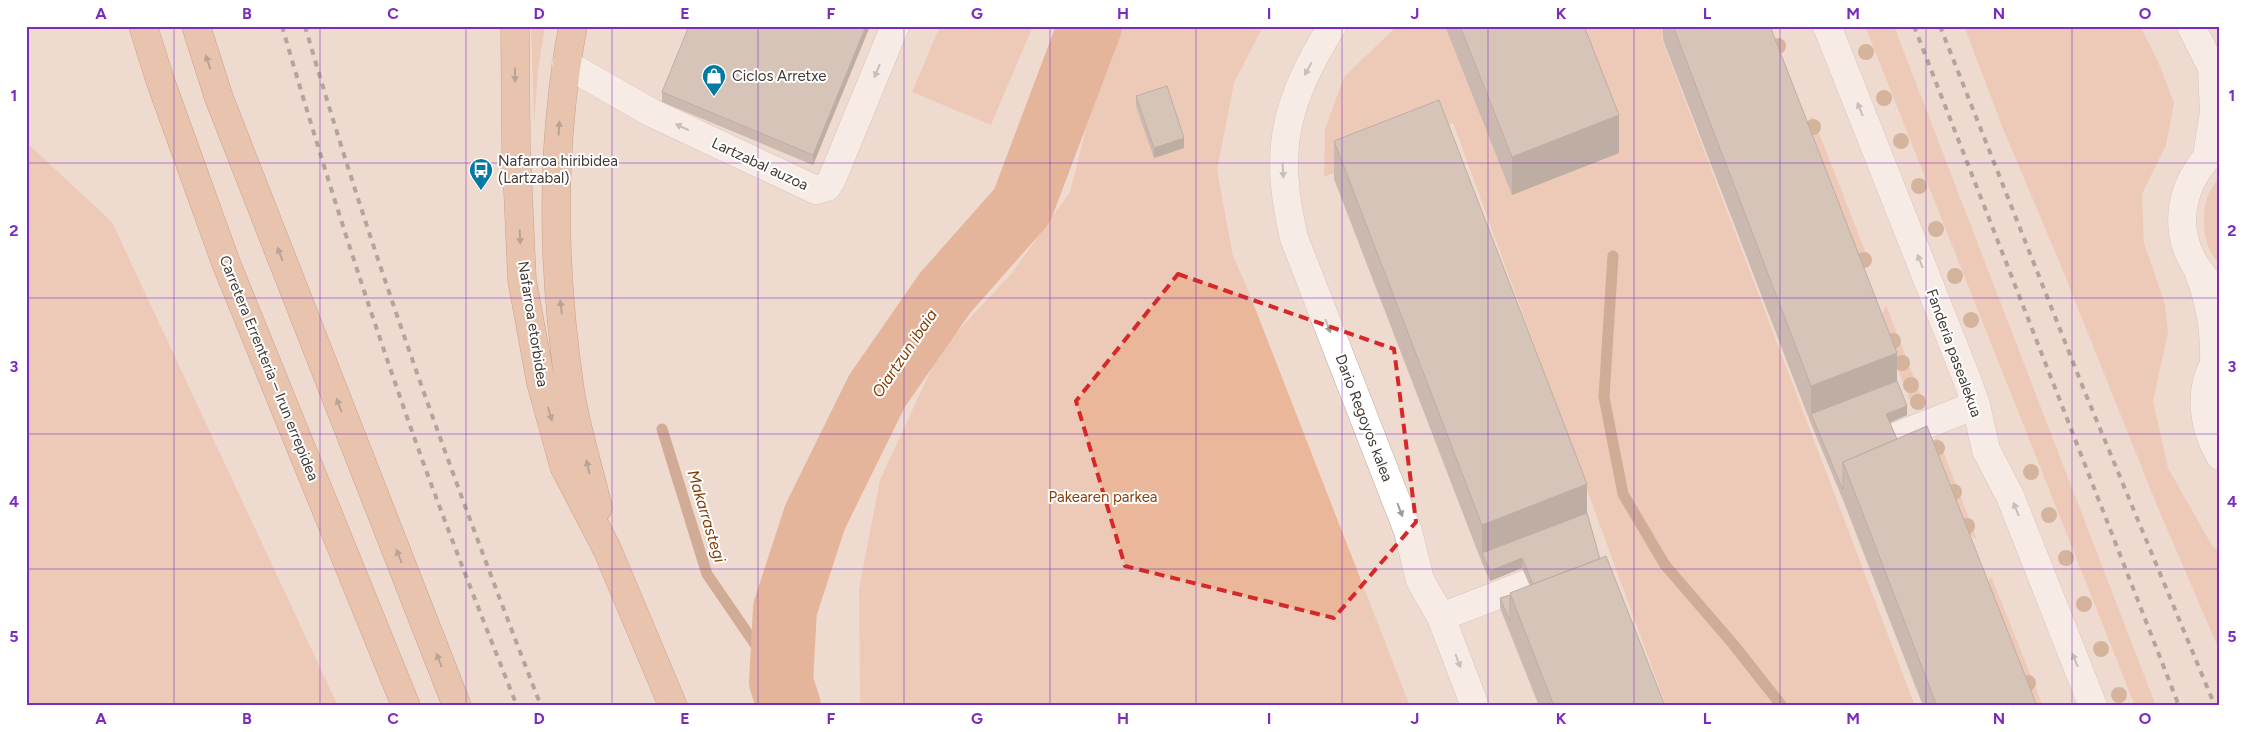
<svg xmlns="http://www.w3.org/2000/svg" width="2246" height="732" viewBox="0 0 2246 732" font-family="Figtree,sans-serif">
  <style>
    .green { fill: #ebb79a }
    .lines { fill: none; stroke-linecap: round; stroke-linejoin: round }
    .stream { stroke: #ab714f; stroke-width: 11 }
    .river { stroke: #d8885a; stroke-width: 64 }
    .minor-casing { stroke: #bda99e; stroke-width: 29 }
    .major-casing { stroke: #9a5c35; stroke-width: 29 }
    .minor { stroke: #fff; stroke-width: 28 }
    .major { stroke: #dfa886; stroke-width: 28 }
    .rail { stroke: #6e625c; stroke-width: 4; stroke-dasharray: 6 6; stroke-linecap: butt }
    .tree { fill: #b78562 }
    .wall { fill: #a19087 }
    .shaded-wall { fill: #83766e }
    .building { fill: #bba89d; stroke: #83766e }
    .oneway { fill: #796051 }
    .oneway2 { fill: #a09c9a }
    .marked { fill: none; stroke: #d62828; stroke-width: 4; stroke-dasharray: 10 6; stroke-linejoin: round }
    .grid { fill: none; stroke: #7b2cbf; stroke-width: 1; stroke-opacity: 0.55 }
    .labels { text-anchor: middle; stroke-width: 4; stroke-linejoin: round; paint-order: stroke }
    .poi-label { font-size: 15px; fill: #423a35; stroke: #fff; text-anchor: start }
    .street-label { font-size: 15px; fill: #423a35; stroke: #fff }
    .park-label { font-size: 15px; fill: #894008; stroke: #fff }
    .water-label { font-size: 16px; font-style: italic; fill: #843b00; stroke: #fff }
    .neatline { fill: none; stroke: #7b2cbf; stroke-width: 2 }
    .grid-label { font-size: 16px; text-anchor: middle; font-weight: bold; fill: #7b2cbf }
  </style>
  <rect width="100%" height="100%" fill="#efdacf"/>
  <path class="green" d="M531 26H545L538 71 534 127Z
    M940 26H1033L991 125 912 92Z
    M1116 26H1263L1234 83 1217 170 1233 256 1246 285 1410 706H862L860 701 859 589 880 480 940 350 1012 273 1070 192 1100 73Z
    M1397 26H1687L1661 37 1915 706H1666L1453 123 1324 177 1325 129 1344 77Z
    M1865 26H1894L2156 706H2135Z
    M1964 26H2140L2157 59 2174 103 2166 145 2142 194 2144 243 2165 304 2168 333 2153 401 2168 468 2213 547 2220 551V652L2158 508 2061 266 2004 131Z
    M1812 115 1871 266 1856 263 1806 131Z
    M26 142 112 222 338 706H26Z
    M2220 177V264C2202 248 2200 214 2209 193 2212 187 2216 182 2220 177Z
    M1886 305 1924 404 1913 408 1879 321Z
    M1938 438 1977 539 1961 530 1927 443Z
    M1991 576 2043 706H2030L1984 590Z"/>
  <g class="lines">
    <path class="stream" d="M1613 256 1604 397 1623 494 1665 565 1733 644 1782 706
      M662 429 707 574 781 682"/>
    <path class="river" d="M789 706 781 682 785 609 815 517 877 391 945 293 1022 206 1090 26"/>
    <g class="minor-casing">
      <path id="minor" d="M1332 26C1285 103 1273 149 1294 238L1408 531 1420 580 1441 617 1475 706
        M1827 26 1966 377 1976 405 1986 450 2010 496 2093 706
        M2191 26 2212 68 2220 77
        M566 64 652 113 816 190 827 187 832 179 895 26
        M2220 145C2171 186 2168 252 2220 292
        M2207 156 2214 112 2212 68
        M2199 274C2211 304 2215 331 2214 363
        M2220 355C2197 385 2202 425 2220 456
        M1892 438 1976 405
        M1441 617 1529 583"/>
    </g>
    <g class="major-casing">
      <path id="major" d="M143 26 160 80 226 263 406 706
        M196 26 219 98 457 706
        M515 26 516 147 522 280 541 383 564 466 607 549 673 706
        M573 26C550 148 552 267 570 390 576 429 589 469 598 508"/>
    </g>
    <use href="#minor" class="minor"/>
    <use href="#major" class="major"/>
    <path class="rail" d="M282 26C318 150 357 273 399 394 435 499 476 602 517 706
      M305 26C372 257 454 482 541 706
      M1914 26 2179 706
      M1940 26 2084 390 2215 706"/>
  </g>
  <g class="tree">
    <circle cx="1778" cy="46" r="8"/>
    <circle cx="1866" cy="52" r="8"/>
    <circle cx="1884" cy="98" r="8"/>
    <circle cx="1813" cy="127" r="8"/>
    <circle cx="1901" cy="141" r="8"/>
    <circle cx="1919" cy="186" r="8"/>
    <circle cx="1936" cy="229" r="8"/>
    <circle cx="1864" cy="260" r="8"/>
    <circle cx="1955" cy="276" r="8"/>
    <circle cx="1971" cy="320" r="8"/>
    <circle cx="1893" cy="341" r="8"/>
    <circle cx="1902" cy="363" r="8"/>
    <circle cx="1911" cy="385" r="8"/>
    <circle cx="1918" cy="402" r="8"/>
    <circle cx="1937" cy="448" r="8"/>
    <circle cx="2031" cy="472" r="8"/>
    <circle cx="1954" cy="492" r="8"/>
    <circle cx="2049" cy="515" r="8"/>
    <circle cx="1967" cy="526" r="8"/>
    <circle cx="2066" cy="558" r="8"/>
    <circle cx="2084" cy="604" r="8"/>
    <circle cx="2101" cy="649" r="8"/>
    <circle cx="2028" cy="683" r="8"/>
    <circle cx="2119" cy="695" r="8"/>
  </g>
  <path class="wall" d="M870 26 813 165 662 102V92Z
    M1445 26H1584L1619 153 1512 195Z
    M1663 26H1770L1897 381 1907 415 1890 423 1897 439 2037 706H1923L1843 500 1811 424 1663 40Z
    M1136 96 1184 148 1154 158 1136 106Z
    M1334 141 1587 513 1600 559 1665 706H1539L1500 608V598L1510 595V593L1530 586 1522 568 1490 581 1482 563 1334 179Z"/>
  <path class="shaded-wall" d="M866 26H870L813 165V155Z
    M1619 115V153L1512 195V157Z
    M1184 138V148L1154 158V148Z
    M1897 353V391L1811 414V386Z
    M1907 406V415L1886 424V414Z
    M1587 484V523L1482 553V525Z
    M1522 558V568L1490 581V571Z"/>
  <path class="building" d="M689 26H866L813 155 662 92Z
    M1460 26H1584L1619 115 1512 157Z
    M1673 26H1770L1897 353 1811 386Z
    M1167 86 1184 138 1154 148 1136 96Z
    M1439 100 1587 484 1482 525 1334 141Z
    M1897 381 1907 406 1886 414 1897 439 1843 462V490L1811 414Z
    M1927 426 2037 706H1937L1843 462Z
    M1587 513 1600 559 1533 584 1522 558 1490 571 1482 553Z
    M1606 556 1665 706H1554L1510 593Z
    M1510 595V622L1500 598Z"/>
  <defs><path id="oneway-solid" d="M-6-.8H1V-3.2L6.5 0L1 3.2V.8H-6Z" transform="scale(1.25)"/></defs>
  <g class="oneway">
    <use href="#oneway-solid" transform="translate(208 62) rotate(-108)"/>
    <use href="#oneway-solid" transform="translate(515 75) rotate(89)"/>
    <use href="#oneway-solid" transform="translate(559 128) rotate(-86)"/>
    <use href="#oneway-solid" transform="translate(520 237) rotate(87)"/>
    <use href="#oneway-solid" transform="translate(280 254) rotate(-111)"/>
    <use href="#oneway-solid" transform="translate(561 307) rotate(-97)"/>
    <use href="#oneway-solid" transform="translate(339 405) rotate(-111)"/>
    <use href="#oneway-solid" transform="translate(550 414) rotate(74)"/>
    <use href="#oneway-solid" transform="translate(588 467) rotate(-103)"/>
    <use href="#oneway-solid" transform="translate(399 556) rotate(-111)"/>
    <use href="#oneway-solid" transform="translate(439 660) rotate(-111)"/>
  </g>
  <g class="oneway2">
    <use href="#oneway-solid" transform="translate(1308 69) rotate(119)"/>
    <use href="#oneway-solid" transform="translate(877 71) rotate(112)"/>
    <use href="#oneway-solid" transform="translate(1860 109) rotate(-111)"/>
    <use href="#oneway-solid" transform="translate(682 127) rotate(-155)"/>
    <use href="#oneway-solid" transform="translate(1283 171) rotate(87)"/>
    <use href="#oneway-solid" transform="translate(1920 261) rotate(-111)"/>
    <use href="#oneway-solid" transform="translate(1328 326) rotate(69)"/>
    <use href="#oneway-solid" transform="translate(2016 509) rotate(-112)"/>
    <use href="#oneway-solid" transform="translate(1400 510) rotate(69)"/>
    <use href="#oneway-solid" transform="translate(2075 660) rotate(-112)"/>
    <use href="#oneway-solid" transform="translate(1458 661) rotate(69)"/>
  </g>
  <path d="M0 0H2246V732H0ZM1178 274 1394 349 1416 522 1334 618 1125 566 1076 401Z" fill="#efdacf" fill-opacity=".55" fill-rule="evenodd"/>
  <path class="marked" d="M1178 274 1394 349 1416 522 1334 618 1125 566 1076 401Z"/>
  <path class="grid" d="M174 26V706M320 26V706M466 26V706M612 26V706M758 26V706M904 26V706M1050 26V706M1196 26V706M1342 26V706M1488 26V706M1634 26V706M1780 26V706M1926 26V706M2072 26V706M26 163H2220M26 298H2220M26 434H2220M26 569H2220"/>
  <defs>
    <g id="shop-pin" transform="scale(1.25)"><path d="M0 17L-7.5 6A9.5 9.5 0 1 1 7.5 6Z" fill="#027aa2" stroke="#fff"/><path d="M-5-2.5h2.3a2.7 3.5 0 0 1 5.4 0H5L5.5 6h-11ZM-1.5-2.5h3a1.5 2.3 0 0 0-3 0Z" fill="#fff"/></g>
    <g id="bus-pin" transform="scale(1.25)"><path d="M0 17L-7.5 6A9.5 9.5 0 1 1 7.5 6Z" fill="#027aa2" stroke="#fff"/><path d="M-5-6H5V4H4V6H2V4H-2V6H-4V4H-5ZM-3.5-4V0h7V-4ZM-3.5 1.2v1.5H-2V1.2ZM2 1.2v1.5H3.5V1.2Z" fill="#fff"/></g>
  </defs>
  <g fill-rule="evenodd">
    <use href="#shop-pin" x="714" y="76"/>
    <use href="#bus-pin" x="481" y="170"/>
  </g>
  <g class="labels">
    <g class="poi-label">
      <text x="732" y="81">Ciclos Arretxe</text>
      <text x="498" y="166">Nafarroa hiribidea<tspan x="498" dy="17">(Lartzabal)</tspan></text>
    </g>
    <g class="street-label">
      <text transform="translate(760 164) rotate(25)" y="5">Lartzabal auzoa</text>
      <text transform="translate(533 324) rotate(81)" y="5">Nafarroa etorbidea</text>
      <text transform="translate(1954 353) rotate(70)" y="5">Fanderia pasealekua</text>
      <text transform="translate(269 368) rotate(68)" y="5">Carretera Errenteria – Irun errepidea</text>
      <text transform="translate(1364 418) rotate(69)" y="5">Dario Regoyos kalea</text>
    </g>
    <g class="park-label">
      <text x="1103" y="502">Pakearen parkea</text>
    </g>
    <g class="water-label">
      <text transform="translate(904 353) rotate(-56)" y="6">Oiartzun ibaia</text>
      <text transform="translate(707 516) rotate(73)" y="6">Makarrastegi</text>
    </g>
  </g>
  <rect width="2246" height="732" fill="none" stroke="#ffffff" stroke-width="55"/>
  <rect x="28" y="28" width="2190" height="676" class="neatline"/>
  <g class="grid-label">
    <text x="101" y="19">A</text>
    <text x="247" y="19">B</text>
    <text x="393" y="19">C</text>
    <text x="539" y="19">D</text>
    <text x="685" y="19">E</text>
    <text x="831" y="19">F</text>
    <text x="977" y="19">G</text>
    <text x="1123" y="19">H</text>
    <text x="1269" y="19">I</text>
    <text x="1415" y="19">J</text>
    <text x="1561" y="19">K</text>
    <text x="1707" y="19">L</text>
    <text x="1853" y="19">M</text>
    <text x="1999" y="19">N</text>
    <text x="2145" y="19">O</text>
    <text x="14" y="101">1</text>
    <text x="2232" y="101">1</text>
    <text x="14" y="236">2</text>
    <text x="2232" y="236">2</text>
    <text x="14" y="372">3</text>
    <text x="2232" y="372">3</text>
    <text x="14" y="507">4</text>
    <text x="2232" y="507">4</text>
    <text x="14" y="642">5</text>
    <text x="2232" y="642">5</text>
    <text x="101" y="724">A</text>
    <text x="247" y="724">B</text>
    <text x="393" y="724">C</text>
    <text x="539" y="724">D</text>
    <text x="685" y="724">E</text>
    <text x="831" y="724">F</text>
    <text x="977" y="724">G</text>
    <text x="1123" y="724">H</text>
    <text x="1269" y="724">I</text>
    <text x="1415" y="724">J</text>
    <text x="1561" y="724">K</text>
    <text x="1707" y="724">L</text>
    <text x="1853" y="724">M</text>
    <text x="1999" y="724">N</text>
    <text x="2145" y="724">O</text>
  </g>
</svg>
